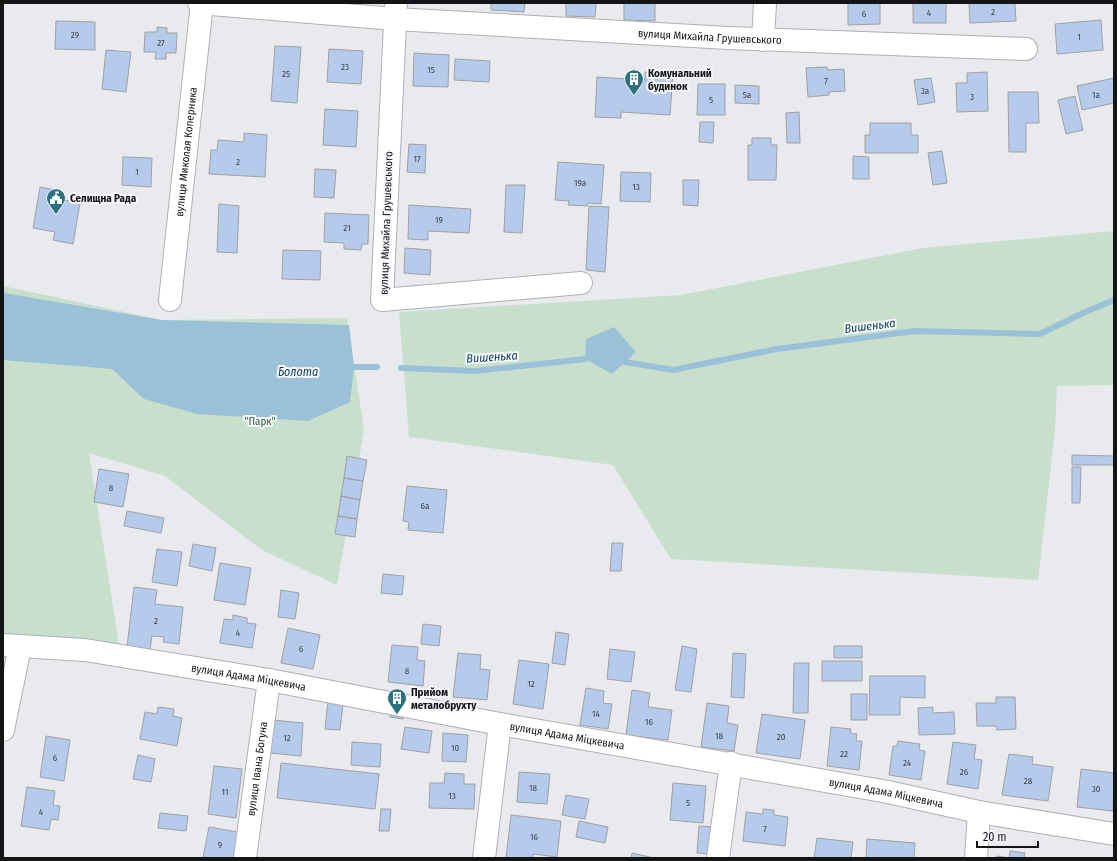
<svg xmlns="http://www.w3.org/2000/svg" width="1117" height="861" viewBox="0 0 1117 861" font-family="'Fira Sans Condensed',sans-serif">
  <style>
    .green { fill: #c7dfcb }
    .water { fill: #9bc1d8 }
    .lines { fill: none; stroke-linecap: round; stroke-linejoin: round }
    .stream { stroke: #9bc1d8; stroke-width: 6 }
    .building { fill: #b6cbec; stroke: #9ea0a4 }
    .minor-casing { stroke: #aeb0b4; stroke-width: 24 }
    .minor { stroke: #fff; stroke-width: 22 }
    .labels { text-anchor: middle; stroke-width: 4; stroke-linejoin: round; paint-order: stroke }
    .number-label { font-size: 9px; fill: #3c424b }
    .street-label { font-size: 11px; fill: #131415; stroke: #f5f7fb }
    .poi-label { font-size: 11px; font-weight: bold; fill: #131415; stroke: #f5f7fb; text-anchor: start }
    .park-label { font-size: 11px; fill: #30633e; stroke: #f5f7fb }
    .water-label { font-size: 12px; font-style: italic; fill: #0f4159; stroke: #f5f7fb }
  </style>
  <rect width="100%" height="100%" fill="#e8eaed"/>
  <path class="green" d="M1114 231V385L1057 386 1055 431 1038 580 671 559 613 465 409 437 399 312 681 295 923 248Z
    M3 286 162 320 347 318 364 430 337 585 262 550 165 476 89 453 119 645 3 637Z"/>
  <path class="water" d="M4 293 162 320 349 325 354 367 350 402 308 421 197 414 144 399 112 369 3 360V294Z
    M614 327 636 352 612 374 585 359 586 339Z"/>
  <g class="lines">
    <path class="stream" d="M625 362 673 370 777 349 915 331 1040 334 1085 312 1114 300
      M354 367H377
      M401 368 475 371 585 359"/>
  </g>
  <path class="building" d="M491 3H525L524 12 491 10Z
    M566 3H596L595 17 566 16Z
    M624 3H655V21L624 20Z
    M848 3H880V24L848 25Z
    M913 3H946V23H913Z
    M969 3H1015L1016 21 970 23Z
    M1101 20 1103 50 1057 54 1055 24Z
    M56 21 95 22V50L55 49Z
    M157 27 167 28V33H177L176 53H166V59H155L156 52H144L145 32H157Z
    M275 46 301 47 297 103 271 101Z
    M329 49 363 51 361 84 327 82Z
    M106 50 131 52 126 92 102 89Z
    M414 53 449 55 448 87 413 86Z
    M455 59 490 61 489 82 454 80Z
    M827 67 828 70 844 69 845 91 829 92V95L808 97 806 68Z
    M645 72 673 73 670 115 621 112V118L595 117 597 77 645 80Z
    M987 72 988 111 957 112 956 83H967V73Z
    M931 78 935 102 918 105 914 80Z
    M1114 78V103L1082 110 1077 86Z
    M698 84H725V115H697Z
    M735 85 759 86V104L735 103Z
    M1008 92H1038L1039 123H1026V152H1009Z
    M1075 96 1083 130 1066 134 1058 100Z
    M325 109 358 111 356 147 323 145Z
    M799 112 800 143H787L786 113Z
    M700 122H714L713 143 699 142Z
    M870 123H911V135H918V153H865V135H870Z
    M244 133 267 135 265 177 209 174 211 150H217L218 140 244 142Z
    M752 138H771V145H777L776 180H748V145H752Z
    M409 144 426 145 425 173 407 172Z
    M942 151 947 183 933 185 928 153Z
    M853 156 869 157V179H853Z
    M123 157 152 158 151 187 122 185Z
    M558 162 604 165 601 204 588 203 587 206 568 205 569 201 555 200Z
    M315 169 336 170 334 198 314 197Z
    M621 172 651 173 650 202 620 201Z
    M683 180H699L698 206 683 205Z
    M506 185H525L522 233 504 232Z
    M40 187 61 191 59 199 80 203 73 244 53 240 55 232 33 228Z
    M219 204 239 206 237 253 217 252Z
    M409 205 471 209 469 233 428 231V240L408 239Z
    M589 206 609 207 605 272 586 270Z
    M325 213 369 215 368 244H362L361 250 344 249V243L324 242Z
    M405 248 431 250 430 275 404 273Z
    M283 250 321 251 320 280 282 279Z
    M1072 455 1114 456V465H1072Z
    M347 456 367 460 363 481 344 478Z
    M1072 467H1081L1080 503H1072Z
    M99 469 129 474 123 507 94 502Z
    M344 478 363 481 360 500 341 496Z
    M407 486 447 490 443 533 408 530 409 522 403 521Z
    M341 496 360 500 357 519 338 516Z
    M127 511 164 518 161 533 124 526Z
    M338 516 357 519 355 537 335 534Z
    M612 543H623L621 571H610Z
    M193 544 216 548 212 571 189 566Z
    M157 549 182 552 177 586 152 582Z
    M220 563 251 568 245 605 214 600Z
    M383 574 404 576 402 595 381 593Z
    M134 587 157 590 155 604 183 607 179 644 163 642 164 637 152 636 150 650 127 647Z
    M281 590 299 593 295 619 278 617Z
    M233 615 247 618V623L256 624 252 648 220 643 224 619 233 620Z
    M423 624 441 626 439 646 421 644Z
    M288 628 320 635 313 669 281 663Z
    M556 632 569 634 565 665 552 663Z
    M392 645 418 647 417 660 425 661 423 686 388 682Z
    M682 646 697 649 691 692 675 690Z
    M834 646H862V658H834Z
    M610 649 635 652 631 682 607 679Z
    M458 653 481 655 480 669 490 670 487 700 453 697Z
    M733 653 746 654 744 698 731 697Z
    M519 660 549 664 543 709 513 704Z
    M822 661H862V681H822Z
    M794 663H809L808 713H793Z
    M870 676H925V698L900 697V715H869Z
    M586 688 604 691 603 703 612 704 608 729 580 725Z
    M632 690 650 693 648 707 672 710 668 740 626 735Z
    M851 694H867V720H851Z
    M996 697H1015L1016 729 997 730 996 726H977L976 703H996Z
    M328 701 343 703 340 730 325 729Z
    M707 703 729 706 727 723 738 725 734 751 701 747Z
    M158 707 174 709 173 716 182 718 177 746 140 739 145 712 157 714Z
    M933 707V713L954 712 955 734 919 735 918 708Z
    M391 710 404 712 403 719 390 717Z
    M762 714 805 720 800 759 756 753Z
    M273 720 303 723 301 756 270 753Z
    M405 727 432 731 429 753 401 749Z
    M831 727 851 729 850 733 857 734 856 741H862L859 770 827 766Z
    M443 733 468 735 466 762 442 761Z
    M46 736 70 740 64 781 40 777Z
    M898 741 920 744 919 750 925 751 921 780 889 775 893 746H897Z
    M352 742 381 744 380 767 351 765Z
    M953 742 976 745 974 759 982 760 978 789 947 784Z
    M1009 754 1033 757 1032 764 1053 767 1048 801 1002 795Z
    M138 755 155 759 151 782 133 779Z
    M281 763 379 774 375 809 277 798Z
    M214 766 242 769 236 818 208 814Z
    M1081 769 1114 773 1113 811 1077 807Z
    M519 772 550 774 547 804 517 802Z
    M445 773 464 774V784H475L474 809 429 808 430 783H444Z
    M673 783 706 786 703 823 670 820Z
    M27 787 55 791 53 805 60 806 58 820 51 819 49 830 21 826Z
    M566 795 589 799 585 819 562 815Z
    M381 809H391L389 831H379Z
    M763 809 774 810V815L788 817 785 846 743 841 746 812 763 814Z
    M160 813 188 816 186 831 158 828Z
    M511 815 561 821 557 857 533 854V858H506Z
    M579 821 608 827 605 843 576 837Z
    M699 826 714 827 712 854 697 853Z
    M209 827 238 832 233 858H203Z
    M817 838 853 842 851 858H814Z
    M867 839 915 843 914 858H866Z
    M1010 851 1025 853 1024 858H996L997 856 1009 858Z
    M632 853 654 858H631Z"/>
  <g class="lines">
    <g class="minor-casing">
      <g id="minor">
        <path id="s1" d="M199 3 395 19 728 38 1026 49"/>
        <path d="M396 3 382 300 581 283"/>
        <path d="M763 40 765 3"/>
        <path id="s2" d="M170 300 202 3"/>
        <path id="s3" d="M3 645 85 650 269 680 500 724 888 792 979 812 1114 834"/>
        <path d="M3 730 20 647"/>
        <path id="s4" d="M245 858 269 680"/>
        <path d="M484 858 500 724"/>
        <path d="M718 858 731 763"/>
        <path d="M976 858 979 812"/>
      </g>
    </g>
    <use href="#minor" class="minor"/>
  </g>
  <defs>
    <g id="building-pin" transform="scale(1)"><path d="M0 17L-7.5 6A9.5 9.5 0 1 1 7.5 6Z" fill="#2b727e" stroke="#f5f7fb"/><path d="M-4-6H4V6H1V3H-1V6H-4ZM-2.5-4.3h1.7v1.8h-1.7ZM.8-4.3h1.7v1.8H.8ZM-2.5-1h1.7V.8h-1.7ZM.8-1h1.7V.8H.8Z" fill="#fff"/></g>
    <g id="civic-pin" transform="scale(1)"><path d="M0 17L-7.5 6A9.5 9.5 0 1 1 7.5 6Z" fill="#2b727e" stroke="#f5f7fb"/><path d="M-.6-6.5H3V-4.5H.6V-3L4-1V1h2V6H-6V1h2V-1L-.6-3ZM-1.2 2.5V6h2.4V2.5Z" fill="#fff"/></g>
  </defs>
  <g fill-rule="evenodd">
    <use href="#building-pin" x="634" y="79"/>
    <use href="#civic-pin" x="56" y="198"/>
    <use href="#building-pin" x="397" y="698"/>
  </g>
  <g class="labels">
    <g class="number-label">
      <text x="993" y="15">2</text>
      <text x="929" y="16">4</text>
      <text x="864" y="17">6</text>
      <text x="75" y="38">29</text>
      <text x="1079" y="40">1</text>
      <text x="161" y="46">27</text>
      <text x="345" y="70">23</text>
      <text x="431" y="73">15</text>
      <text x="286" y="77">25</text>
      <text x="826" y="84">7</text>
      <text x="925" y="94">3а</text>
      <text x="747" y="98">5а</text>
      <text x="1096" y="98">1а</text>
      <text x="972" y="100">3</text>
      <text x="711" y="103">5</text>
      <text x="417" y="162">17</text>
      <text x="238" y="165">2</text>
      <text x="137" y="175">1</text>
      <text x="580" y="186">19а</text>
      <text x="636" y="190">13</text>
      <text x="439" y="223">19</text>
      <text x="347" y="231">21</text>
      <text x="111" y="491">8</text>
      <text x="425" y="509">6а</text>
      <text x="156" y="624">2</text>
      <text x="238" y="636">4</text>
      <text x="301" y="652">6</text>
      <text x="407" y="674">8</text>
      <text x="531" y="687">12</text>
      <text x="596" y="717">14</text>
      <text x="649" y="725">16</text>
      <text x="719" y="739">18</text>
      <text x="781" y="740">20</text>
      <text x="287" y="741">12</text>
      <text x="455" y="751">10</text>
      <text x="844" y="757">22</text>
      <text x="55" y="761">6</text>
      <text x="907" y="766">24</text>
      <text x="964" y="775">26</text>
      <text x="1028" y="784">28</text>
      <text x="533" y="791">18</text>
      <text x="1096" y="792">30</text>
      <text x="225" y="795">11</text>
      <text x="452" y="799">13</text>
      <text x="688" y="806">5</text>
      <text x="41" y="815">4</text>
      <text x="765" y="832">7</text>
      <text x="534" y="840">16</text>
      <text x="220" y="848">9</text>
    </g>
    <g class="street-label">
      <text dy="4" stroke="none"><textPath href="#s1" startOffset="512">вулиця Михайла Грушевського</textPath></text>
      <text dy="4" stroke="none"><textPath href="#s2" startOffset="149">вулиця Миколая Коперника</textPath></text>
      <text transform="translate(386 223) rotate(-88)" y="4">вулиця Михайла Грушевського</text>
      <text dy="4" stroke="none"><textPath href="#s3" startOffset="248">вулиця Адама Міцкевича</textPath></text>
      <text dy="4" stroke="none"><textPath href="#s3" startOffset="572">вулиця Адама Міцкевича</textPath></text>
      <text dy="4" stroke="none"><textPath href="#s4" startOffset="90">вулиця Івана Богуна</textPath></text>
      <text dy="4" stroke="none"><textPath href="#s3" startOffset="896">вулиця Адама Міцкевича</textPath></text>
    </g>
    <g class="poi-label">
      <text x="648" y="77">Комунальний<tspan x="648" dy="13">будинок</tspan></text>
      <text x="70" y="202">Селищна Рада</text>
      <text x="411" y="696">Прийом<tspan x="411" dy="13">металобрухту</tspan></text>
    </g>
    <g class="park-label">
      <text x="260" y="425">"Парк"</text>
    </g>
    <g class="water-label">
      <text transform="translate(870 326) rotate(-7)" y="4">Вишенька</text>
      <text transform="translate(492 357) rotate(-4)" y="4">Вишенька</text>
      <text x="298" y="376">Болота</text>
    </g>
  </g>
  <rect width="1117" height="861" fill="none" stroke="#131415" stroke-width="8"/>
  <path d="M977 841v6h61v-6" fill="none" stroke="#131415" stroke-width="2"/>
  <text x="983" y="841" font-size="12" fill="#131415" stroke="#f5f7fb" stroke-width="3" paint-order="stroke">20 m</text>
</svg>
